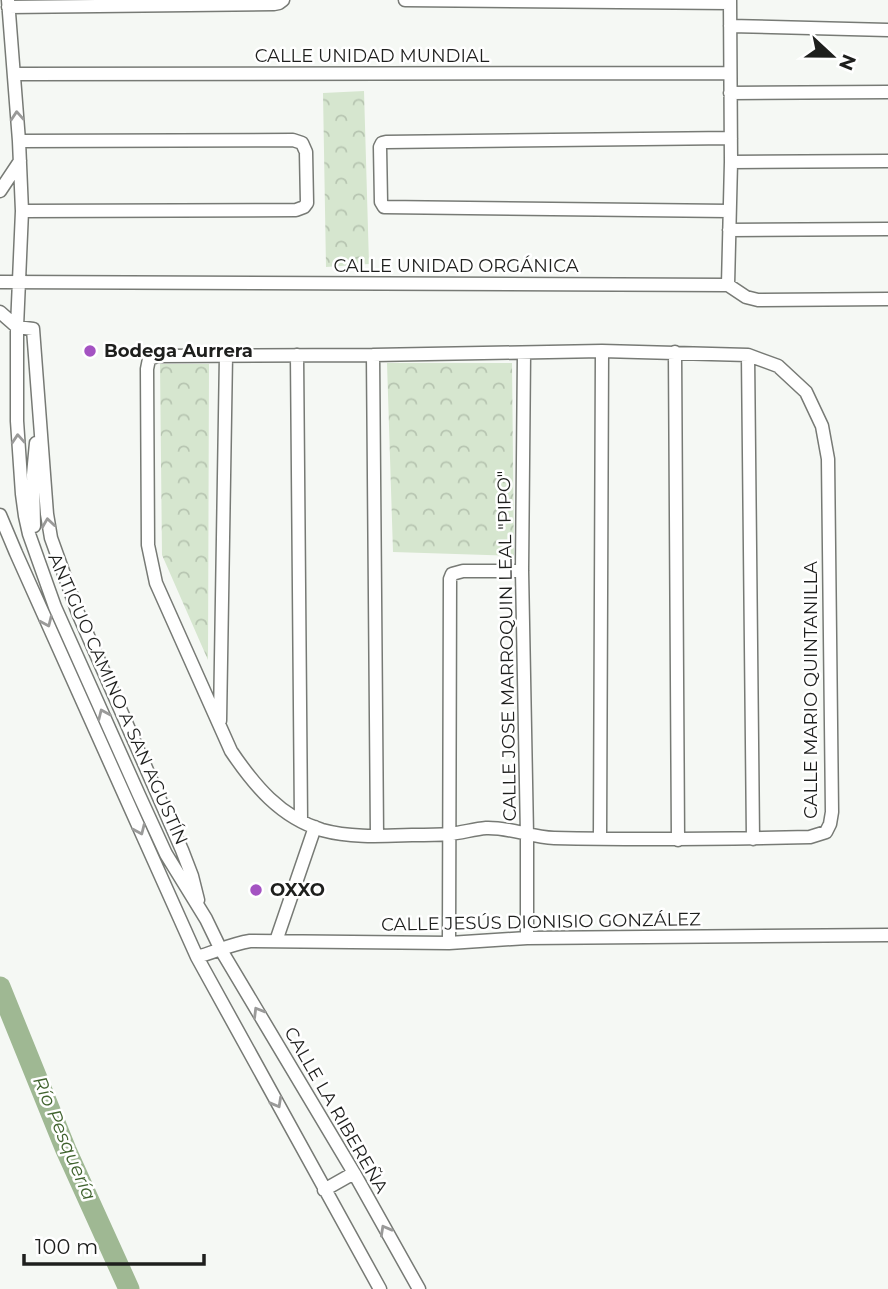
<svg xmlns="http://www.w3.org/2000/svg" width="888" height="1289" viewBox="0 0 888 1289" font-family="Montserrat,sans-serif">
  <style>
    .park { fill: url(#park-crowns) }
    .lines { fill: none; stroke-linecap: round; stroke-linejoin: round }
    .river { stroke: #9fb893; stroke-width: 21 }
    .minor-casing { stroke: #777a75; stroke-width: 15 }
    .minor { stroke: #fff; stroke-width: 12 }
    .oneway { stroke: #9a9a99 }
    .poi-dot { fill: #a453c2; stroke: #fff; stroke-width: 2.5 }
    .labels { text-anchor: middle; stroke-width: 5; stroke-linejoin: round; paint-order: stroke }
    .street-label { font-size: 18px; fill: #1e1f1d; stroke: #fff }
    .poi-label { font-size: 18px; font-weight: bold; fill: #1e1f1d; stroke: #fff; text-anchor: start }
    .water-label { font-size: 19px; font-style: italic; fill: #40632e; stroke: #fff }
  </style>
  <defs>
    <pattern id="park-crowns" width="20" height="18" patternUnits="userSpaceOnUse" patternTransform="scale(1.75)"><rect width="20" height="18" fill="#d6e6cf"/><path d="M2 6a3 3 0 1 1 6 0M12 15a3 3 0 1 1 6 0" fill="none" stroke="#b7c5b1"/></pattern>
  </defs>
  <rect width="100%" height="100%" fill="#f5f8f4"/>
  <path class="park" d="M364 91 369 264 326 267 323 93Z
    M387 363H512L514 556 393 552Z
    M160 364H209L208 660 162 555Z"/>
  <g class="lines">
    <path class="river" d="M0 987 66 1150 129 1289"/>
    <g class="minor-casing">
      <path id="minor" d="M8 0 19 141 22 211 17 327V421L22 494 25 516 29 534 55 607 139 795 166 854 206 919 221 950 354 1173 419 1289
        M405 0 730 3
        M8 7 274 4 279 3 283 0
        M730 26 888 30
        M14 74 730 73
        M730 93 888 92
        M19 141 293 140 302 143 306 152 307 203 304 207 296 210 22 211
        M731 162 888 161
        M0 191 20 161
        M729 211 384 207 381 202 380 147 382 143 386 142 731 138
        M729 230 888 229
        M0 282 728 285 746 297 758 300 888 299
        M728 285 731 162 730 0
        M0 312 17 327 33 329 47 514 51 538 78 613 182 850 192 876 198 900
        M602 351 748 355 778 366 806 392 822 426 828 459 832 812 830 824 826 832 810 837C725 839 640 840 554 838 531 837 509 827 486 828 474 829 461 833 449 834 437 835 424 835 412 835 382 836 351 838 322 830 280 817 254 785 231 751L156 583 148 545 147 369 149 359 158 356 373 355Z
        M675 352 678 840
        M524 353 522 571 527 835V938
        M297 355 301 821
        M373 355 377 836
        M748 355 753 839
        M0 515 16 553 197 957 380 1289
        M34 526 33 475 36 443
        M220 721 226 355
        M600 837 602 351
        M276 941 315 827
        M449 943 450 579 452 574 463 571H522
        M197 957C215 952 231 944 250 941L449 943 527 938 888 935
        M324 1190 354 1173"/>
    </g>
    <use href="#minor" class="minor"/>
  </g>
  <defs><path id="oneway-chevron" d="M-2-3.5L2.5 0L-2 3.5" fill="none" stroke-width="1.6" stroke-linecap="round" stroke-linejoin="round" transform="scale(1.75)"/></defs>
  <g class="oneway">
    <use href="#oneway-chevron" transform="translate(17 116) rotate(-94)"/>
    <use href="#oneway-chevron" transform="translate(18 439) rotate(-94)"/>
    <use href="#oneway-chevron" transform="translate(48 523) rotate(-98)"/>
    <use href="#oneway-chevron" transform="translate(47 622) rotate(66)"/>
    <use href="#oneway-chevron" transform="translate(103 714) rotate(-114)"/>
    <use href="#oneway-chevron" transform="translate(140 830) rotate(66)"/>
    <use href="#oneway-chevron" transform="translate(258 1012) rotate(-121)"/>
    <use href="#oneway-chevron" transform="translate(277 1103) rotate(61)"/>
    <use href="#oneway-chevron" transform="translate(385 1230) rotate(-119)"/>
  </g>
  <g class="poi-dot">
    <circle cx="90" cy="351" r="7"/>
    <circle cx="256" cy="890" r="7"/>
  </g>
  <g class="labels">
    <g class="street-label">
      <text x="372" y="62">CALLE UNIDAD MUNDIAL</text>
      <text x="456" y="272">CALLE UNIDAD ORGÁNICA</text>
      <text transform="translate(507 646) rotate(-91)" y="6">CALLE JOSE MARROQUIN LEAL "PIPO"</text>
      <text transform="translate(811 690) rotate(-90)" y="6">CALLE MARIO QUINTANILLA</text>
      <text transform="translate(118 699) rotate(66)" y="6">ANTIGUO CAMINO A SAN AGUSTÍN</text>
      <text transform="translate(541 922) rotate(-1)" y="6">CALLE JESÚS DIONISIO GONZÁLEZ</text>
      <text transform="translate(336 1110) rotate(60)" y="6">CALLE LA RIBEREÑA</text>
    </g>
    <g class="poi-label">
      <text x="104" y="357">Bodega Aurrera</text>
      <text x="270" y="896">OXXO</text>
    </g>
    <g class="water-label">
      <text transform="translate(65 1138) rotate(67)" y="7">Río Pesquería</text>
    </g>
  </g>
  <g transform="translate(832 56) rotate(112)" stroke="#ffffff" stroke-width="5" paint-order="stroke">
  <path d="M0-5L12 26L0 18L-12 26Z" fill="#1e1f1d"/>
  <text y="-10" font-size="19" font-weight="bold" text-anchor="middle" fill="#1e1f1d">N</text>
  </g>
  <path d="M24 1254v10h180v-10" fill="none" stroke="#1e1f1d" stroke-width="3.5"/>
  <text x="35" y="1254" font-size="21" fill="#1e1f1d" stroke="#ffffff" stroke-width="5" paint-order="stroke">100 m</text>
</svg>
